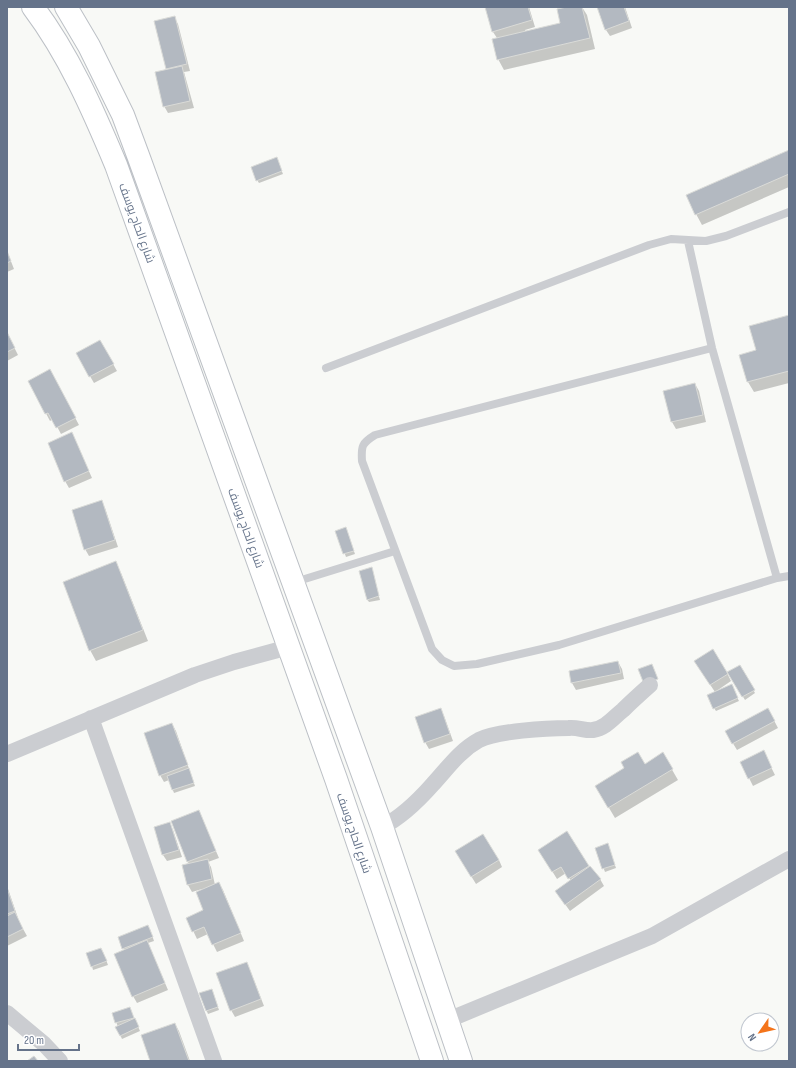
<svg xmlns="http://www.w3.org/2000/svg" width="796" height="1068" viewBox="0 0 796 1068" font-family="'Sofia Sans Condensed',Cairo,sans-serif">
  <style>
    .shadow { fill: #0003 }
    .building { fill: #b3b9c1; stroke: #dadbd8 }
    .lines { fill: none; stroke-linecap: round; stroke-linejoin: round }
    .secondary-casing { stroke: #bcc0c6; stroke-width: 24 }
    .lane { stroke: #cbcdd1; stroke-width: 8 }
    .street { stroke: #cbcdd1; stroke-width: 16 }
    .secondary { stroke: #fff; stroke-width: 22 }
    .labels { text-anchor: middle; stroke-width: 4; stroke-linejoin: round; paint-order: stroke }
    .street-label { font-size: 12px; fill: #65738a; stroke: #fff }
  </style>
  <rect width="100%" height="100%" fill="#f8f9f6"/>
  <path class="shadow" d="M486 7H529L535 27 525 30 526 32 561 23 571 7H582L587 15 595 49 504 70 498 59 497 38 493 32Z
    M598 7H625L632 28 610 36 606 30Z
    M174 17 178 24 190 71 184 72 194 108 168 113 164 106 168 71 167 68Z
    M789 151V187L702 225 696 214Z
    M278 162 283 174 259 183 257 180Z
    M7 251 14 269 7 272Z
    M789 316V383L754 392 748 382 757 351Z
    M7 333 18 355 7 361Z
    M100 341 117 371 94 383 77 354Z
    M54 378 79 425 61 434 53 419 50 421 29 381Z
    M695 384 699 391 706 422 676 429 672 422 664 392Z
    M72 433 92 478 69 488 65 481Z
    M101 501 105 508 118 547 89 556 85 549Z
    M337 532H347L355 554 346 557Z
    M115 563 121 573 148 641 96 661 90 650Z
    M371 569 380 600 369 602 367 599Z
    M618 662 622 669 624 679 576 690 572 683 570 672Z
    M739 666 755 693 745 700 729 674 728 675 731 681 715 692 699 668 727 674Z
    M733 689 739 701 716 711 714 708Z
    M440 709 444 716 453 741 429 749 425 742Z
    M768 709 778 728 737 750 726 732Z
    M172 724 176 731 195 786 174 793 169 780 164 782 160 775Z
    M663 754 678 780 615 818 596 786 644 765Z
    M767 759 775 775 753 786 741 762Z
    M199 812 219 858 208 862 211 867 215 885 219 883 223 890 244 941 217 952 208 934 197 939 187 918 204 911 202 889 192 892 188 885 189 865 188 862Z
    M169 823 173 830 182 857 167 861 163 855Z
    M567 833 589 868 600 879 604 886 570 911 556 892 571 881 566 873 557 879 539 850Z
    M596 848H609L616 868 605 872Z
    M460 858 499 860 502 867 476 884Z
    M7 886 18 918H17L27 936 7 946Z
    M150 929 154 941 148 943 168 990 137 1003 133 996 125 951 119 937Z
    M103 952 108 965 93 970 92 966Z
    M246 963 250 970 264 1006 235 1017 231 1010Z
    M213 993 219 1010 208 1014 200 994Z
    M131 1011 140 1031 122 1039 117 1028 118 1027 113 1013Z
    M175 1024 179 1031 190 1061H151Z"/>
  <path class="building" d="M485 7H528L532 20 492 32Z
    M567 7H582L590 38 497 60 492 39 560 23 557 9Z
    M597 7H624L629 21 605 30Z
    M175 16 187 64 166 69 154 21Z
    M182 66 190 101 163 107 155 72Z
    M789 150V174L695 215 686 195Z
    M277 157 282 171 256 181 251 167Z
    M7 251 11 261 7 263Z
    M789 315V371L747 382 739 355 756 350 749 326Z
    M7 332 15 348 7 352Z
    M100 340 114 364 89 377 76 353Z
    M50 369 76 418 56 428 48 413 45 414 28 381Z
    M695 383 703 415 671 422 663 391Z
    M72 432 89 471 64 482 48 443Z
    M102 500 115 540 84 550 72 510Z
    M346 527 354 551 343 554 335 531Z
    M116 561 143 630 89 651 63 582Z
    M372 567 379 596 367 600 359 571Z
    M713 649 728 674 710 685 694 661Z
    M618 661 621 673 571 683 569 671Z
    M652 664 658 679 644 684 638 669Z
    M740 665 755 690 742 697 727 672Z
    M732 684 738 698 713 709 707 695Z
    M441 708 450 734 424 743 415 717Z
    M768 708 775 721 732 744 725 731Z
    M172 723 188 765 159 776 144 733Z
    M764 750 772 768 748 779 740 762Z
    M638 752 645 764 663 752 673 769 608 808 595 786 624 768 621 762Z
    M189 768 194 783 172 790 167 776Z
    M199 810 216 851 187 862 171 821Z
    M170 822 179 850 162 855 154 827Z
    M567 831 589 866 568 879 561 867 552 872 538 850Z
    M483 834 499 860 471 877 455 851Z
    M608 843 615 865 602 869 595 848Z
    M208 859 212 879 187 885 182 865Z
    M590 866 601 879 565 905 555 891Z
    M219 882 241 933 212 945 204 927 192 932 186 918 203 910 196 892Z
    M7 888 15 911 7 914Z
    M15 912 23 929 7 937V916Z
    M148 925 153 937 122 949 118 937Z
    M147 940 165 983 132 997 114 954Z
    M101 948 107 961 91 967 86 953Z
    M247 962 261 999 230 1011 216 973Z
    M212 989 218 1007 206 1011 199 993Z
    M130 1007 134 1018 115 1023 112 1013Z
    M135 1018 139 1027 120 1036 115 1027Z
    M175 1023 189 1061H150L141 1035Z
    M34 1056 38 1061H27Z"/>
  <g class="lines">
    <g class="secondary-casing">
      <path id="secondary" d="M33 7C69 55 93 110 116 165L336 779 432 1061
        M66 7 89 46 123 115 139 158 382 827 461 1061"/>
    </g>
    <path class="lane" d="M688 241 712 348 777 578
      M712 348 375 435C362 443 361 446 362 461L432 649 442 660 454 666 477 664 559 645 777 578 789 576
      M326 368 649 245 671 239 706 241 726 236 789 212
      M295 582 395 551"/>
    <path class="street" d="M91 718 214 1061
      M7 754 195 675 234 662 289 647
      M382 827C402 817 418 801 433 784 447 769 459 751 479 740 497 731 547 728 569 728 577 727 586 731 593 730 606 728 614 717 623 710 632 701 641 693 650 685
      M7 1013 44 1044 60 1061
      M448 1020 652 936 789 859"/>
    <use href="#secondary" class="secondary"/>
  </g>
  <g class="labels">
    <g class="street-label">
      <text transform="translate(137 223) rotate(70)" y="4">شارع الحاج يوسف</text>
      <text transform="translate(246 528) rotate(70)" y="4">شارع الحاج يوسف</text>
      <text transform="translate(354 833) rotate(71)" y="4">شارع الحاج يوسف</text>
    </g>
  </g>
  <rect width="796" height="1068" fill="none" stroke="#65738a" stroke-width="16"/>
  <g transform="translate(760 1032) rotate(236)"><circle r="19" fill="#ffffff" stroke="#c1c7d0"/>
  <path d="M0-3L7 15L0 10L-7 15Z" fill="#f4741b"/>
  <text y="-6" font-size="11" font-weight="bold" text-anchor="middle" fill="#65738a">N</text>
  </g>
  <path d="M18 1044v6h61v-6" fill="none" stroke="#65738a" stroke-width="2"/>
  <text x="24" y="1044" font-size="12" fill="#65738a" stroke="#ffffff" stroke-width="3" paint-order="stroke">20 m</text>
</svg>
